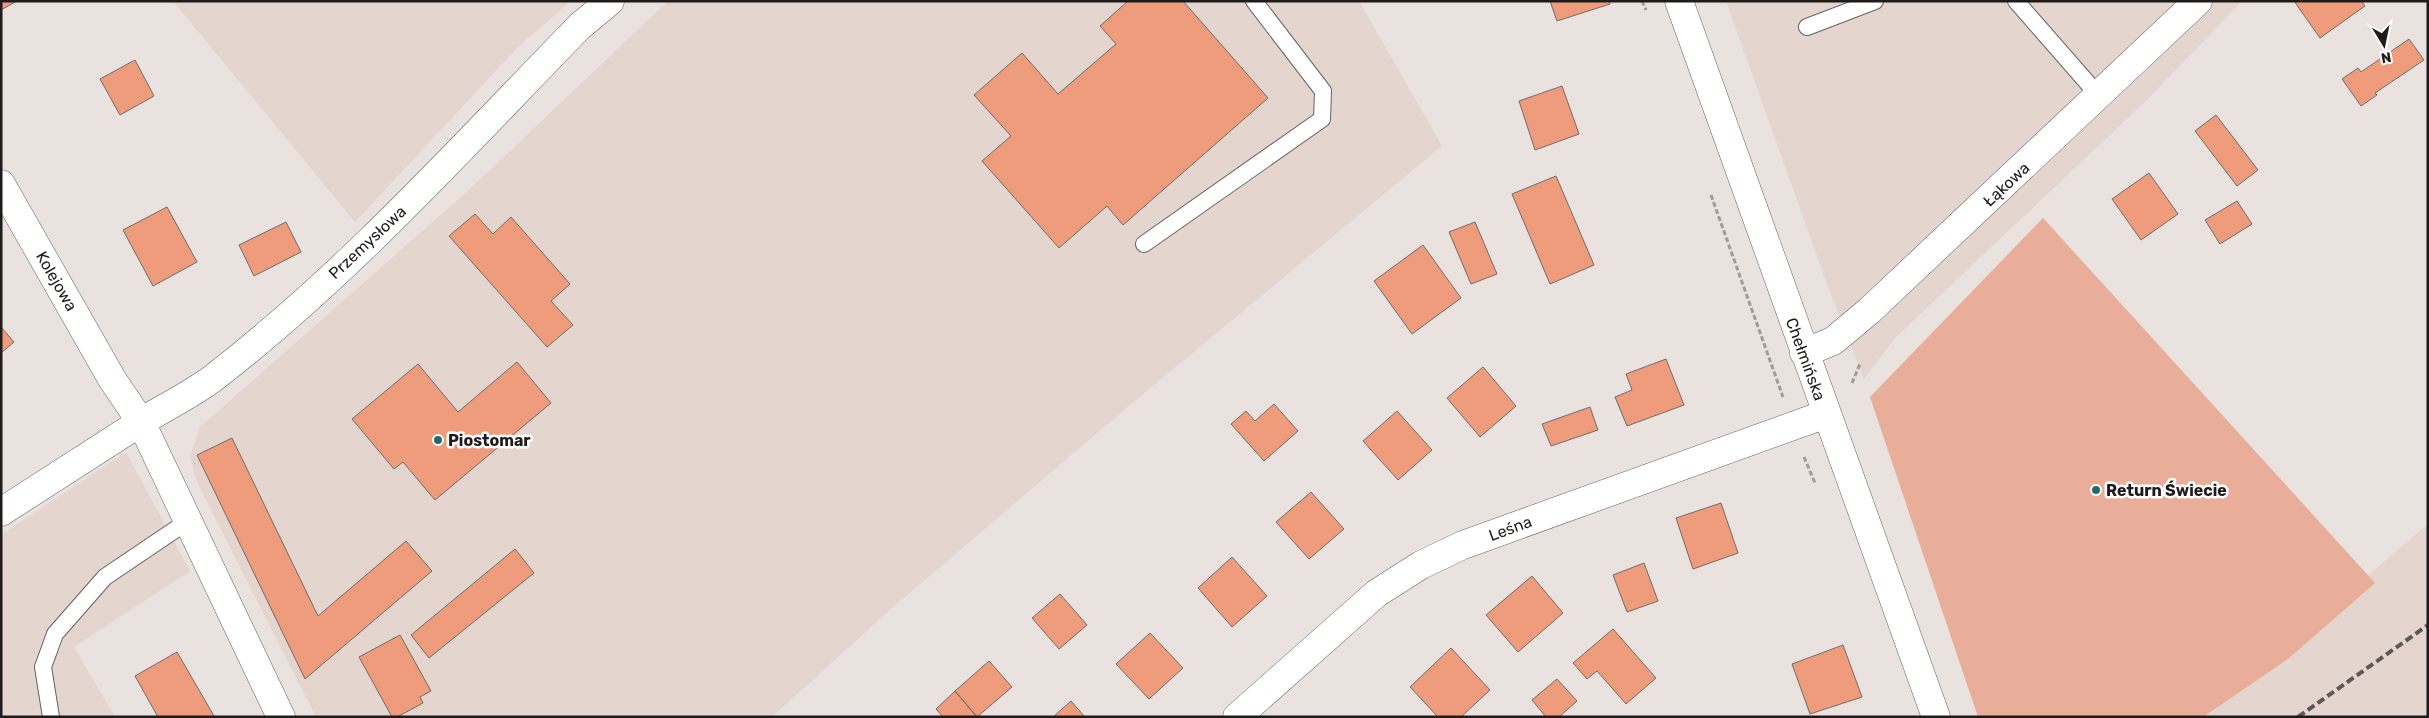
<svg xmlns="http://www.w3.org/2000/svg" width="2429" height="718" viewBox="0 0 2429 718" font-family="Rubik,sans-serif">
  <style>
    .built { fill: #e4d5cf }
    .green { fill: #e8ae99 }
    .building { fill: #ef9c7d; stroke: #726b69 }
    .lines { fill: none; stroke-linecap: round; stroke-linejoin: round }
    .service-casing { stroke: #67615e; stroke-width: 18 }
    .minor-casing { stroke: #67615e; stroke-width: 29 }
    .path { stroke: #a19b99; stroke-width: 3; stroke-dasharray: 5 2.5; stroke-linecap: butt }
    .service { stroke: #fff; stroke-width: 16 }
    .minor { stroke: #fff; stroke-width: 28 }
    .rail { stroke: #5c5856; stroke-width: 4; stroke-dasharray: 8 4; stroke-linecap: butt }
    .poi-dot { fill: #216c68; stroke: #fff; stroke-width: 2 }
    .labels { text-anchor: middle; stroke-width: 5; stroke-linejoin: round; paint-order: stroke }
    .street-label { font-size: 16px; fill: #1e1b1a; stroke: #fff }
    .poi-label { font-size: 16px; font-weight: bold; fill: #1e1b1a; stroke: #fff; text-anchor: start }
  </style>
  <rect width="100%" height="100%" fill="#e9e2df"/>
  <path class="built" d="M173 1H571L518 47 355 222Z
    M668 1H1359L1442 146 1137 399 892 608 772 717H316L197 482 190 456 200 427 470 189Z
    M1726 1H2242L2148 99 1894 339 1864 379 1827 284Z
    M126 452 190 571 74 647 115 717H1V535Z
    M2428 524V717H2154L2277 653Z"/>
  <path class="green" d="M2043 218 2375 583 2288 659 2203 717H1978L1870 397Z"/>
  <path class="building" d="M1 1H17L1 10Z
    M1128 1H1183L1268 98 1123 225 1107 206 1059 248 982 161 1011 136 974 95 1022 53 1058 94 1116 44 1100 26Z
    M1550 1H1609L1610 4 1557 21Z
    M2294 1H2361L2365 6 2320 38Z
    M2409 39 2424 60 2375 93 2377 95 2361 106 2342 79 2358 68 2361 72Z
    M135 60 154 96 120 115 100 79Z
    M1562 86 1579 134 1535 150 1519 101Z
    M2216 115 2258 170 2237 186 2195 131Z
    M2149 173 2178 214 2141 240 2112 199Z
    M1556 176 1594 265 1550 284 1512 194Z
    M2237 201 2252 224 2220 244 2205 220Z
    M167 207 197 262 153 286 123 230Z
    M475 214 493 234 511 217 570 284 551 301 573 325 547 347 449 236Z
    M286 222 301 252 254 276 239 245Z
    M1475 222 1497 274 1471 284 1449 232Z
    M1423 245 1461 298 1412 334 1374 281Z
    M1 327 14 342 1 353Z
    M1666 359 1684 405 1627 426 1615 397 1632 390 1626 374Z
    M517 362 551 403 435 500 403 462 394 469 352 419 418 364 458 412Z
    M1483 367 1516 406 1480 437 1447 398Z
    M1274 404 1298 431 1264 461 1231 424 1246 411 1255 421Z
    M1590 407 1598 430 1551 446 1542 424Z
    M1397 411 1432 450 1398 480 1363 441Z
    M232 438 318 616 406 541 432 571 305 679 197 455Z
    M1311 492 1344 529 1309 559 1276 522Z
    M1721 503 1738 553 1693 569 1676 518Z
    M515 549 534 573 429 658 411 635Z
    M1232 557 1267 596 1232 627 1198 588Z
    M1644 563 1658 601 1627 612 1613 575Z
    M1532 576 1563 613 1518 652 1486 615Z
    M1060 594 1087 625 1059 649 1032 618Z
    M1613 629 1656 678 1626 704 1597 671 1587 679 1573 663Z
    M1150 633 1183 668 1149 699 1116 664Z
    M400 635 431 691 420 697 423 703 397 717H392L359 657Z
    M1843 645 1862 697 1810 714 1792 664Z
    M1451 648 1490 690 1461 717H1438L1410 687Z
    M177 652 214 716 213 717H158L135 676Z
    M989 661 1012 687 977 717 955 691Z
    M1557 679 1577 701 1559 717H1546L1532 700Z
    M955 691 977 717H943L936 709Z
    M1071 701 1085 717H1053Z"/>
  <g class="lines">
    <g class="service-casing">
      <path id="service" d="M2016 1 2099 96
        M1807 27 1875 1
        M1144 244 1322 119 1323 91 1254 1
        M51 717 43 667 55 634 105 577 188 521"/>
    </g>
    <g class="minor-casing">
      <path id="minor" d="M1679 1 1936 717
        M1 184 112 379 141 422C164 408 190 395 212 379 347 275 462 147 580 26L610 1
        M1804 353 1833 341 1869 311 2198 1
        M1 512 141 422 281 717
        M1237 717 1377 593 1421 565 1463 545 1826 414"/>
    </g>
    <path class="path" d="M1642 1 1646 10
      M1711 195 1783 397
      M1852 383 1860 364
      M1804 457 1815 483"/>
    <use href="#service" class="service"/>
    <use href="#minor" class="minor"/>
    <path class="rail" d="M2298 717 2428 625"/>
  </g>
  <g class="poi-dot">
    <circle cx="438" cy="440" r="5"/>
    <circle cx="2096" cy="490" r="5"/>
  </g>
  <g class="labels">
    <g class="street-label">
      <text transform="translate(2006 184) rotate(-43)" y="6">Łąkowa</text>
      <text transform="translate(367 242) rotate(-43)" y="6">Przemysłowa</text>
      <text transform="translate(57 281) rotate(60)" y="6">Kolejowa</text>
      <text transform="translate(1806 359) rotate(70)" y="6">Chełmińska</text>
      <text transform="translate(1510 528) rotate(-20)" y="6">Leśna</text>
    </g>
    <g class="poi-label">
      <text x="448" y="446">Piostomar</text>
      <text x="2106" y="496">Return Świecie</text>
    </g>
  </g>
  <rect width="2429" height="718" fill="none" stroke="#1e1b1a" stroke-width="5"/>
  <g transform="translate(2384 45) rotate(170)" stroke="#ffffff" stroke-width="4" paint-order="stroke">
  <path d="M0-4L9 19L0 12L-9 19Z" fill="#1e1b1a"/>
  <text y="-8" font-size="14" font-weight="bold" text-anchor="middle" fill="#1e1b1a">N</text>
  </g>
</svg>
